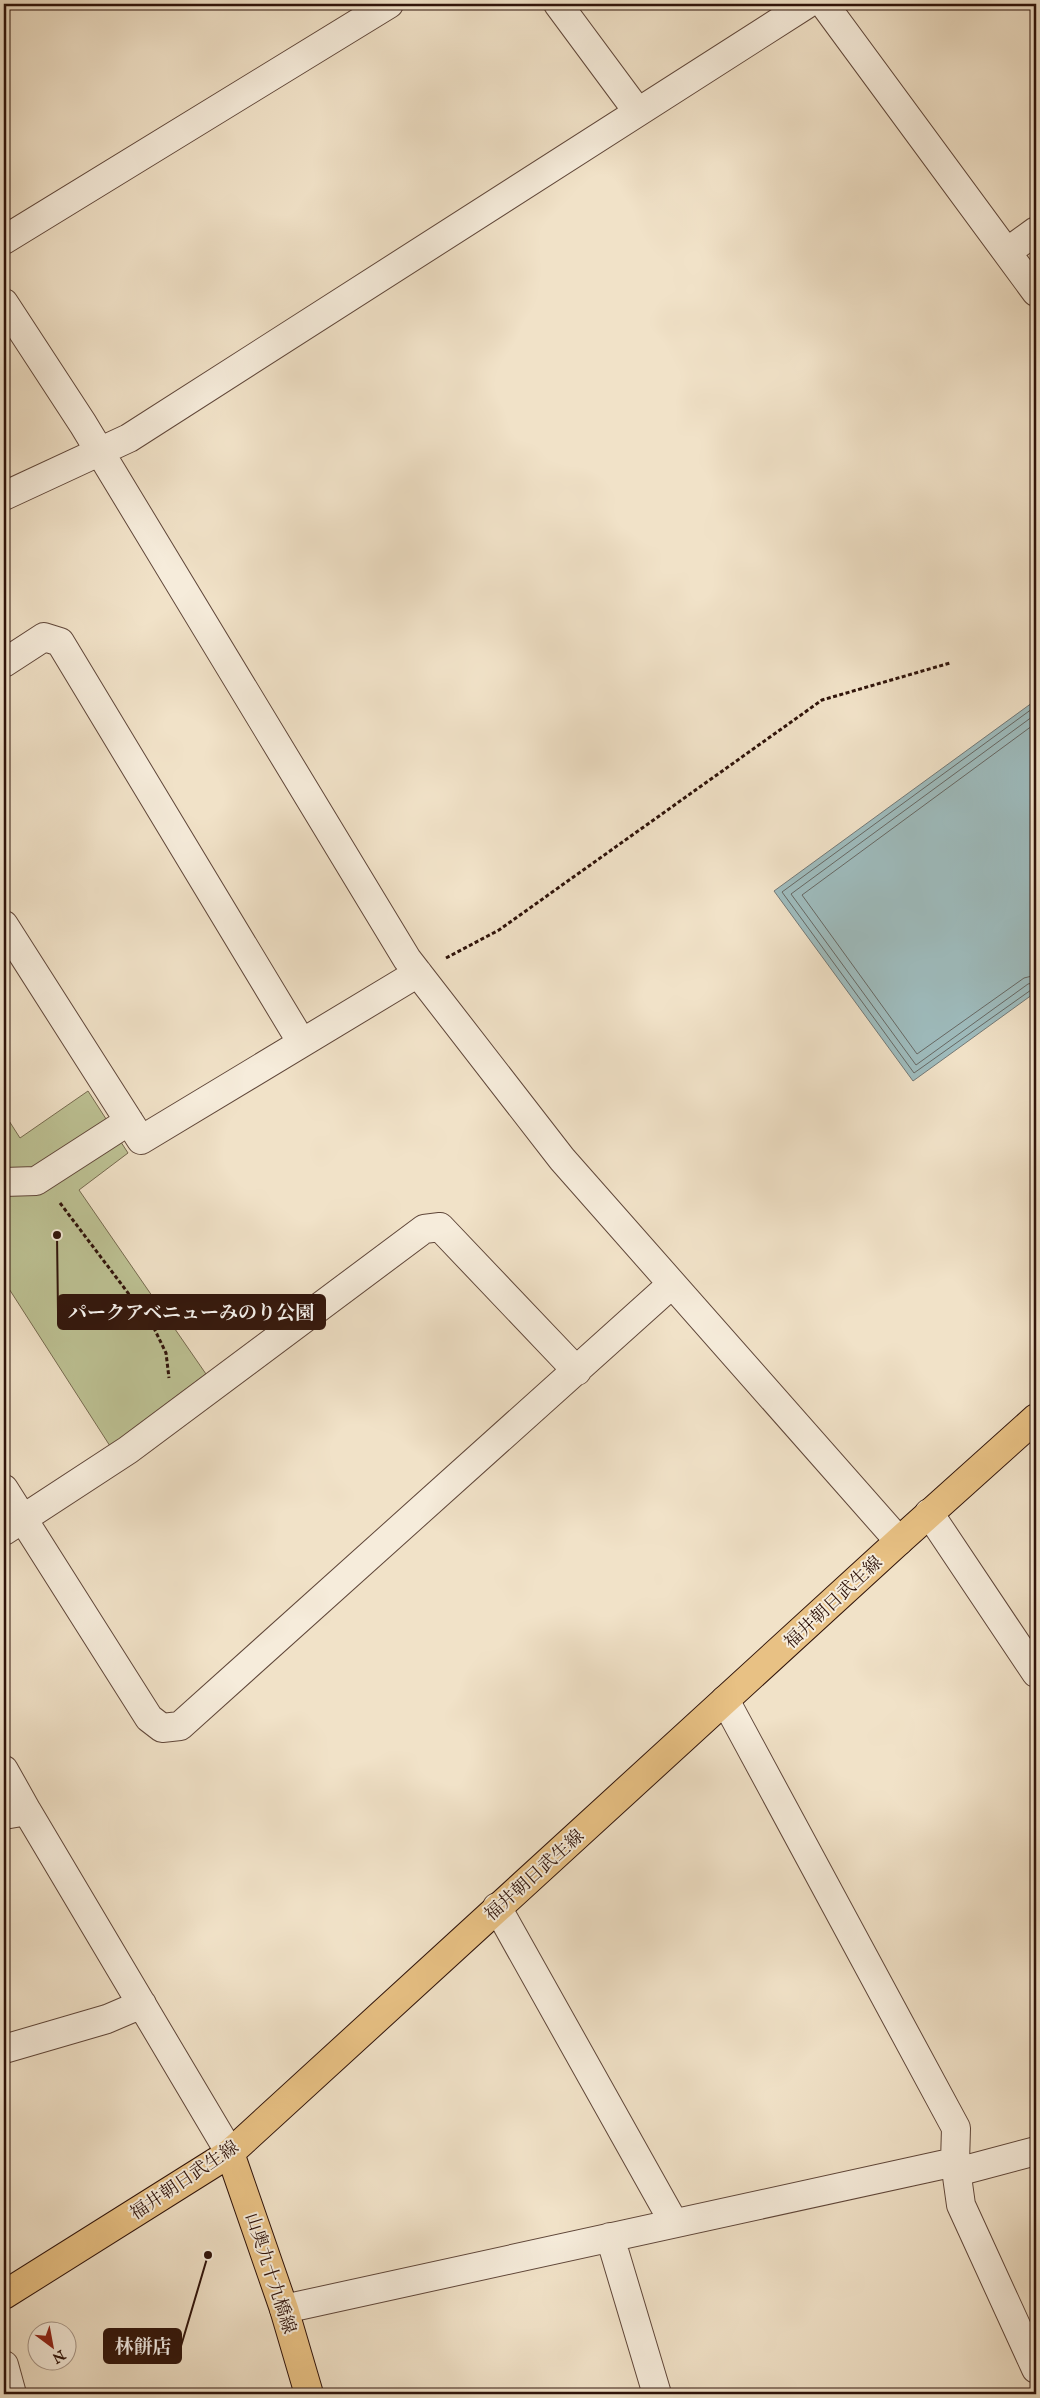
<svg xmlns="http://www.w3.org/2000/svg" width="1040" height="2398" viewBox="0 0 1040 2398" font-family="'IM FELL English','Noto Serif JP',serif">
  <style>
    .green { fill: #bdc294; stroke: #766a4f }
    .water { fill: #9ebcbe; stroke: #727876 }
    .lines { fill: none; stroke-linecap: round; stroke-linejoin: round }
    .shore { stroke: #666864; stroke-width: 1 }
    .minor-casing { stroke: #60473a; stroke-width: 30 }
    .major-casing { stroke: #2f130a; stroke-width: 30 }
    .path { stroke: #2f130a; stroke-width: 3; stroke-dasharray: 4 2.5; stroke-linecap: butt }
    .minor { stroke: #f6ecdb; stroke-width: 28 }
    .major { stroke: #e8c184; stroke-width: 28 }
    .labels { text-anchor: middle; stroke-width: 4; stroke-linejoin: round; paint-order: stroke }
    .street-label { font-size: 18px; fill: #2f130a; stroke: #f6ecdb }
    .leader { fill: none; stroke: #2f130a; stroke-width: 2 }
    .callout-dot { fill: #2f130a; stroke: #f6ecdb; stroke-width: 2 }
    .callout { fill: #2f130a; stroke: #2f130a; stroke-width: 2 }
    .callout-label { font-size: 19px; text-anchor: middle; font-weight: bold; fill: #fff }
  </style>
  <rect width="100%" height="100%" fill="#f1e2c8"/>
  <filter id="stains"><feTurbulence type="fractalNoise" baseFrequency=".004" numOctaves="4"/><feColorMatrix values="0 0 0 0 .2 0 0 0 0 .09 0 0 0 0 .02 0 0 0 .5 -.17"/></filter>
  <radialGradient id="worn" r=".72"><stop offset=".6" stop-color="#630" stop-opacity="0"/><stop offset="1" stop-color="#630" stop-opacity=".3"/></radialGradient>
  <path class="green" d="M88 1091 128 1153 79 1190 206 1374 110 1446 4 1281V1113L20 1138Z"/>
  <path class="water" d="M1036 700V992L913 1081 774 891Z"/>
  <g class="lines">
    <path class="shore" d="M1036 706 782 892 914 1073 1031 990 1036 988
      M1036 714 791 894 916 1065 1028 984 1036 982
      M1036 723 802 895 917 1054 1024 978 1036 975"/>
    <g class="minor-casing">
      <path id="minor" d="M558 4 638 112
        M824 4 1036 292
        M4 240 389 4
        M1007 252 1036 231
        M4 303 83 424 407 959 562 1159 899 1541
        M4 496 129 438 807 4
        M4 663 44 637 60 642 302 1043
        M4 925 141 1140 418 973
        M4 1182 36 1181 129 1121
        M4 1489 149 1718 162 1728 180 1726 672 1284
        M929 1513 1036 1673
        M4 1531 128 1450 424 1229 440 1227 577 1371
        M725 1700 956 2128 955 2162 961 2205 1036 2369
        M4 1770 27 1811
        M4 1815 27 1811 230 2153
        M497 1907 674 2223
        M4 2049 107 2019 142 2004
        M957 2172 1036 2151
        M610 2237 657 2394
        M284 2309 955 2162
        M4 2365 12 2394"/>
    </g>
    <g class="major-casing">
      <path id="major" d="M230 2153 284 2309 309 2394
        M4 2295 230 2153 899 1541 1036 1418"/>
    </g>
    <path class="path" d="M446 958 499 930 822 700 950 663
      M60 1203 153 1326 166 1353 169 1378"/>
    <use href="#minor" class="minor"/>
    <use href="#major" class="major"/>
  </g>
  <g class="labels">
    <g class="street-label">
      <text transform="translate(833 1602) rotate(-43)" y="6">福井朝日武生線</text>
      <text transform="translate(534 1875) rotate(-42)" y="6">福井朝日武生線</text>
      <text transform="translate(184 2180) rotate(-34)" y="6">福井朝日武生線</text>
      <text transform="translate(271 2273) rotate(72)" y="6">山奥九十九橋線</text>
    </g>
  </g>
  <path class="leader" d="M57 1235L58 1312M208 2255L181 2346"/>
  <g class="callout-dot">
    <circle cx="57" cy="1235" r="5"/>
    <circle cx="208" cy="2255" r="5"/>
  </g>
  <g class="callout">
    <rect x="58" y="1295" width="267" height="34" rx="5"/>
    <rect x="104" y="2329" width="77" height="34" rx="5"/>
  </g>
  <g class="callout-label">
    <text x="191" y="1319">パークアベニューみのり公園</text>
    <text x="143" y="2353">林餅店</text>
  </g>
  <rect width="1040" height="2398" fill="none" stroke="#f1e2c8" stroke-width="20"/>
  <rect x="5" y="5" width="1030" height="2388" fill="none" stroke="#2f130a" stroke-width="2.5"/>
  <rect x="10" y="10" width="1020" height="2378" fill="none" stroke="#2f130a"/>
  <g transform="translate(52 2346) rotate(148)"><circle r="24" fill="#f6ecdb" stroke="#a69587"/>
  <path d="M0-4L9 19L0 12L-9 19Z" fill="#8f2418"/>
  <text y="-8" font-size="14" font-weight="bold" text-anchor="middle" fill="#2f130a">N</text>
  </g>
  <rect width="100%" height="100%" filter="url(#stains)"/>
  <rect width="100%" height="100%" fill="url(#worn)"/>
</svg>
